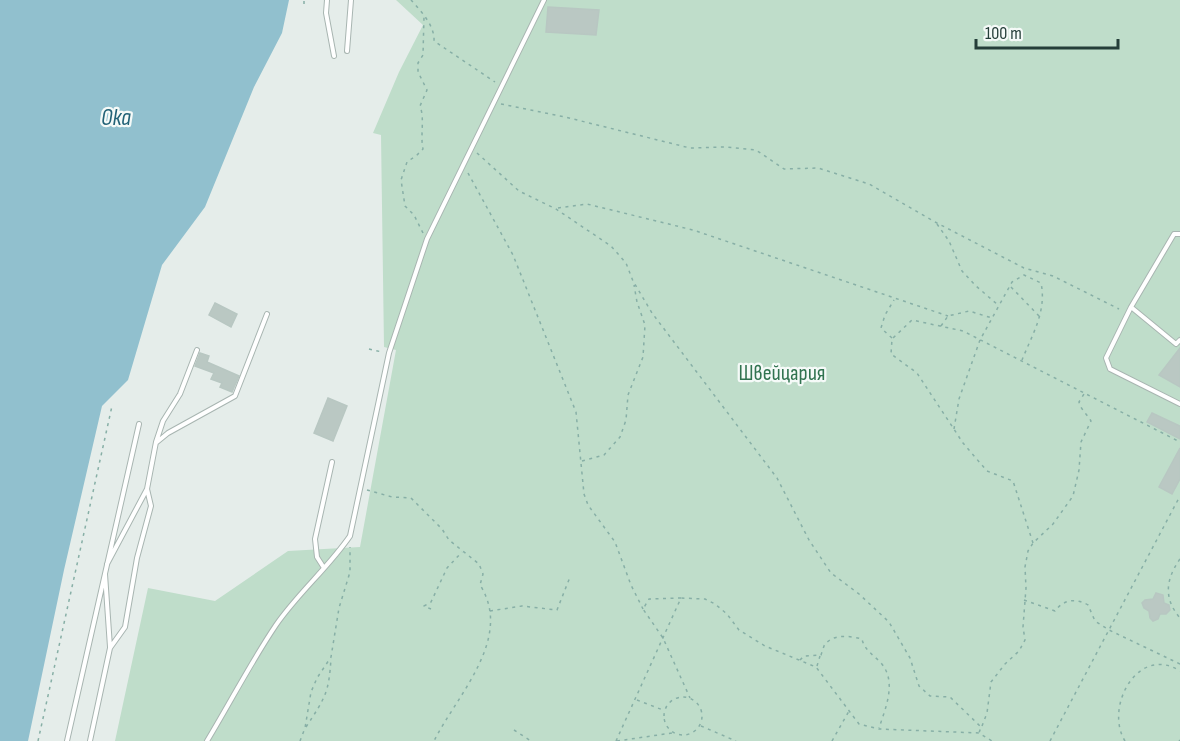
<svg xmlns="http://www.w3.org/2000/svg" width="1180" height="741" viewBox="0 0 1180 741" font-family="'Sofia Sans Condensed',sans-serif">
  <style>
    .green { fill: #bfddca }
    .water { fill: #91c0ce }
    .building { fill: #bac8c3; stroke: #b8c7c2; stroke-width: 1.5 }
    .lines { fill: none; stroke-linecap: round; stroke-linejoin: round }
    .service-casing { stroke: #a8b5b1; stroke-width: 6 }
    .path { stroke: #87afa6; stroke-width: 1.5; stroke-dasharray: 3 4.5; stroke-linecap: butt }
    .service { stroke: #fff; stroke-width: 4 }
    .labels { text-anchor: middle; stroke-width: 4.5; stroke-linejoin: round; paint-order: stroke }
    .park-label { font-size: 22px; fill: #317350; stroke: #f5faf8 }
    .water-label { font-size: 24px; font-style: italic; fill: #226277; stroke: #f5faf8 }
  </style>
  <rect width="100%" height="100%" fill="#e5edea"/>
  <path class="green" d="M396 0H1180V741H115L148 588 215 601 288 551 360 547 396 350 384 347 381 135 373 133 399 72 423 25Z"/>
  <path class="water" d="M0 0H289L282 33 254 87 205 207 162 265 128 380 102 406 64 570 28 741H0Z"/>
  <path class="building" d="M548 7 599 10 596 35 546 32Z
    M215 303 237 314 231 327 209 315Z
    M1180 348V387L1159 375Z
    M200 353 209 356 207 362 239 376 232 392 220 387 222 383 211 379 214 373 195 366Z
    M328 398 347 406 333 441 314 433Z
    M1152 413 1180 426V439L1147 422Z
    M1180 448V479L1172 494 1159 487Z
    M1156 593 1163 595 1164 603 1169 605 1170 610 1166 614H1160L1158 619 1153 621 1150 618 1149 611 1144 608 1142 603 1145 600 1153 599Z"/>
  <g class="lines">
    <g class="service-casing">
      <path id="service" d="M327 0 326 13 334 56
        M347 51 351 0
        M1180 234H1174L1131 307 1106 358 1110 369 1180 404
        M1131 307 1176 344 1180 340
        M157 442 168 433 235 396 267 314
        M107 564 147 489
        M324 568 317 557 315 539 332 462
        M105 574 110 647
        M67 741 139 424
        M90 741 110 648 125 627 137 558 151 506 147 489 156 442 163 421 180 394 197 350
        M207 741C230 703 251 662 276 625 298 593 328 568 350 536L389 353 427 239 544 0"/>
    </g>
    <path class="path" d="M411 0C421 11 435 26 434 41L495 82
      M304 4V0
      M501 104 565 117 690 148 725 147 756 150 784 169 818 168 869 184 937 223 1024 268 1053 276 1119 309
      M477 153 519 191 556 209 611 246 626 263 633 281 652 313 777 478 809 540 831 573 859 594 889 622 910 658 919 686 930 696 950 697 981 727 979 733
      M468 173 513 255 576 412 584 494 588 505 615 542 631 585 643 609
      M558 208 587 204 693 230 948 316
      M937 224 949 241 962 271 976 286 998 305
      M423 233 414 215 405 206 401 180 407 162 417 155 423 149C420 135 425 119 420 106L427 90 418 72V63L423 55 424 16
      M1011 287 1039 316
      M941 326 948 316 969 311 992 318
      M892 338 881 328 885 315 894 300
      M369 349 382 352
      M954 429 959 399 980 340 1012 282 1024 275 1041 283C1047 311 1032 335 1022 360
      M582 461 604 455 620 437 626 420 628 395 643 357 645 325 637 302 634 285
      M367 490 392 497 411 498 442 529 449 540 479 564 483 574 480 585C514 638 457 695 434 741
      M1033 543 1013 481 987 471 963 443 917 373 891 354 892 339 912 320 963 331 1180 442
      M1180 559C1166 579 1163 598 1180 618
      M681 598 649 599 643 609 663 638 690 698
      M1024 600 1055 611C1064 599 1076 598 1088 605L1095 621 1109 630 1180 664
      M431 609 424 606 431 602 447 568 462 552
      M490 611 522 606 557 610 570 577
      M800 660 804 656 821 655C822 652 823 649 824 646 832 633 850 636 862 639 864 649 872 654 879 661 898 679 886 707 879 728
      M817 666 820 656
      M664 716a19 19 0 1 1 38 0a19 19 0 1 1-38 0Z
      M637 700 663 710
      M701 726 736 741
      M982 726 987 713 991 682 1005 664 1019 651 1025 640 1023 627 1026 588 1025 567 1028 551 1033 543 1053 524 1073 496 1079 470 1081 442 1091 421C1087 414 1081 410 1079 402L1084 394
      M306 727C325 698 329 693 331 658
      M514 730 531 741
      M38 741 112 406
      M300 741 305 728 311 692 317 678 331 657 339 608 350 572V547
      M616 741 681 598 705 599 715 604 727 614 739 630 765 646 816 667 859 724 879 729 979 733 992 741
      M617 741 672 733
      M832 741 849 711
      M1050 741 1180 496
      M1125 741C1104 707 1138 644 1180 671
      M1179 741 1180 740"/>
    <use href="#service" class="service"/>
  </g>
  <g class="labels">
    <g class="park-label">
      <text x="782" y="380">Швейцария</text>
    </g>
    <g class="water-label">
      <text x="116" y="125">Ока</text>
    </g>
  </g>
  <path d="M976 39v9h142v-9" fill="none" stroke="#253e39" stroke-width="3"/>
  <text x="985" y="39" font-size="18" fill="#253e39" stroke="#f5faf8" stroke-width="4.5" paint-order="stroke">100 m</text>
</svg>
